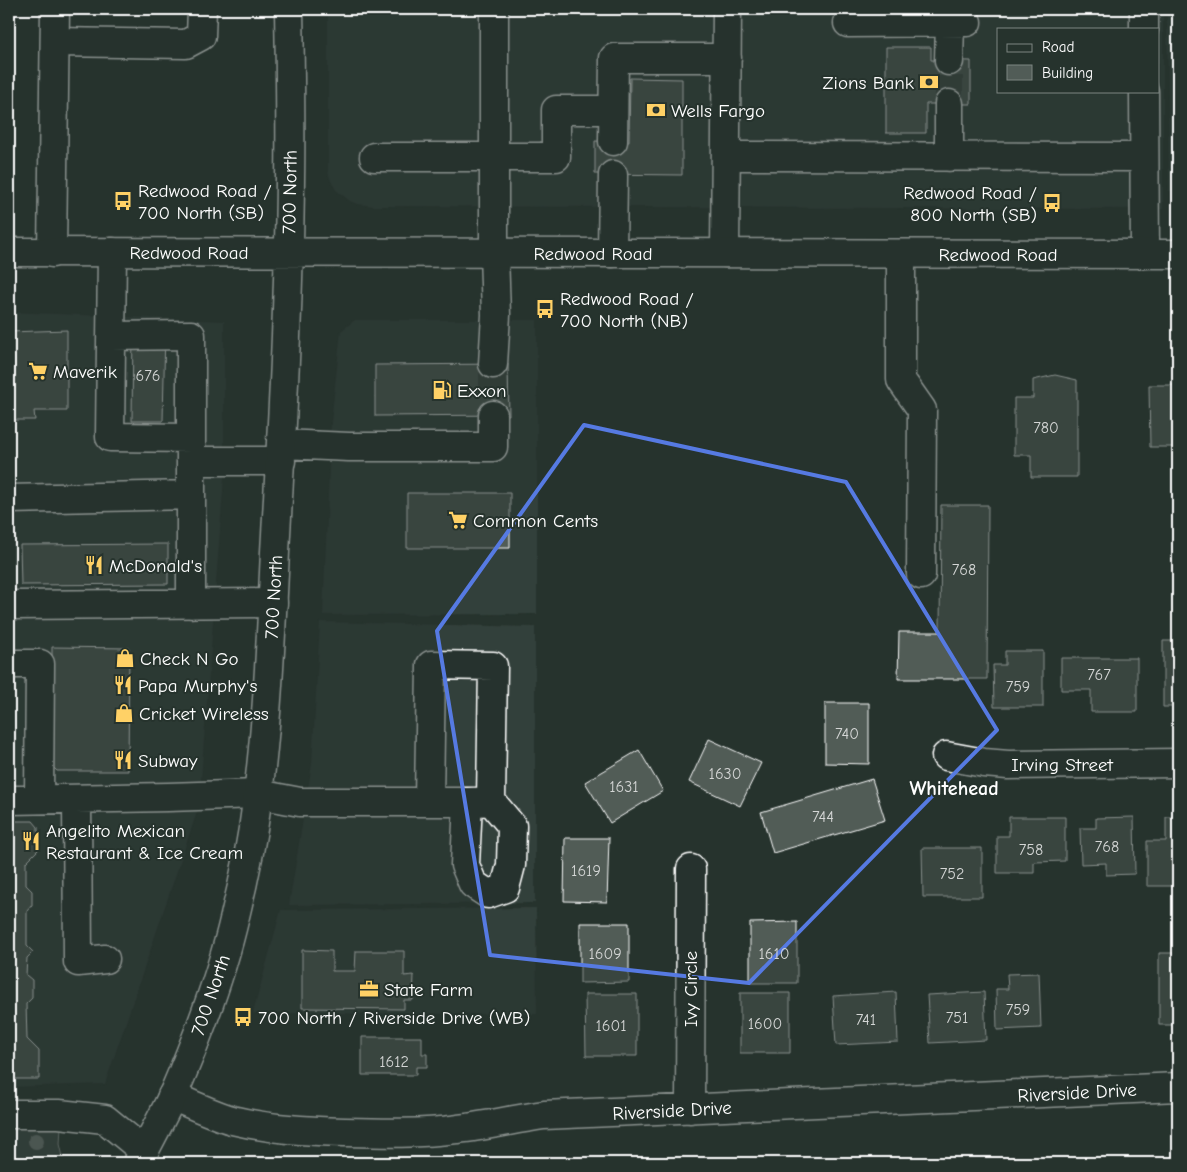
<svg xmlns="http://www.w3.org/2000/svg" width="1187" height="1172" viewBox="0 0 1187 1172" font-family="'Comic Neue',sans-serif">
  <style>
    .built { fill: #333f3a; fill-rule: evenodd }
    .green { fill: #3e4944; stroke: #9ea4a2 }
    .water { fill: #67706c; stroke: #a4a9a7 }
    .building { fill: #515c57; stroke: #fff }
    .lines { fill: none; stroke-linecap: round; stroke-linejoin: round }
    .minor-tunnel { stroke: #3c4742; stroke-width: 28; stroke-dasharray: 28 14; stroke-linecap: butt }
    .minor-casing { stroke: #fff; stroke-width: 31 }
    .major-casing { stroke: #fff; stroke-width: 31 }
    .minor { stroke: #26332d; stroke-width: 28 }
    .major { stroke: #26332d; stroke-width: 28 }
    .tree { fill: #78807d }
    .marked { fill: none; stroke: #567ae2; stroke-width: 4; stroke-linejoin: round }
    .labels { text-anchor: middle; stroke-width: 4; stroke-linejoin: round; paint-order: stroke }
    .number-label { font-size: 16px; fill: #d4d6d5 }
    .poi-label { font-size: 19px; fill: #fff; stroke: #26332d; text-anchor: start }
    .street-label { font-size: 19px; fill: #fff; stroke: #26332d }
    .neighbourhood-label { font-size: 20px; font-weight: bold; fill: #fff; stroke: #26332d }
  </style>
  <rect width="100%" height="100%" fill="#26332d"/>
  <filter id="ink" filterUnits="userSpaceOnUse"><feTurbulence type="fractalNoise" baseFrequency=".02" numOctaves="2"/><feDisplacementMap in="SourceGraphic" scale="10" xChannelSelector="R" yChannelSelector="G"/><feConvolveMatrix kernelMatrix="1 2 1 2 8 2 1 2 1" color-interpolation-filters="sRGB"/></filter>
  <g filter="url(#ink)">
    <path class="built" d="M328 9H1163V209L374 206 357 204 350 201 336 190 331 181 328 172ZM998 29H1158V91H998Z
      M1167 9H1178V191H1169Z
      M9 312 224 321V478L199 806 105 1084 9 1087Z
      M355 320H537V614L323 615 331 422 341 331Z
      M320 622 535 627V903L289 905 312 764Z
      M536 908 537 1014 253 1013 281 910Z"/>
    <path class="green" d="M9 1125 61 1126 60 1144 64 1161 63 1163H9Z"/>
    <path class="water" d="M1045 1160 1178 1161V1163H1003Z"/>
    <path class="building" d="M886 47H931V60L971 61V104H926V133H886Z
      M630 78 682 79V175L595 174V141L629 142Z
      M133 329H165L163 421H132Z
      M67 330V411H34L35 420H9V332Z
      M508 364 509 415 375 416V365Z
      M1055 375 1077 380V477H1031V455H1014V398H1033V380Z
      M1149 385H1178V447H1150Z
      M407 493H510V548H407Z
      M941 505H988L987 679H898L899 632H940Z
      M168 544V584L21 585 20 545Z
      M1163 641H1178V707H1163Z
      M52 647 129 648 128 771H57L52 766Z
      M1005 651H1043V707H994L993 665H1005Z
      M1061 658H1137V712H1091V690H1061Z
      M825 703H869V764L825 763Z
      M709 739 761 763 740 806 689 782Z
      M639 750 663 791 610 823 585 782Z
      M872 779 885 820 773 853 761 812Z
      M1009 817H1065V861L1034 862V873H997V836H1009Z
      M1134 817 1135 874 1106 875V863L1081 864 1080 828H1096V818Z
      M1166 817H1178V886H1147V841H1166Z
      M9 821H33L38 827V850L26 862V885L32 891V905L27 911V946L33 952 27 958 26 975 32 980V998L26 1004 27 1039 39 1051V1079H9Z
      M565 838H609L607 902 564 901Z
      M922 848H982V897H923Z
      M797 922V983H750V923Z
      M580 923H629V982L580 983Z
      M302 950 332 951V971H355L356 951H404V976L414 975 413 1000H404V1009L302 1008Z
      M1159 953H1178V1025H1159Z
      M1039 973 1041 1028 997 1030 996 989H1008L1007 974Z
      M896 992 898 1042 836 1045 833 996Z
      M984 992 986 1040 930 1043 927 995Z
      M740 993H790V1053H740Z
      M585 994H637V1056H586Z
      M362 1037H422V1054H427V1067H416V1075H362Z"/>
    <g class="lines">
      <path class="minor-tunnel" d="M949 104V61
        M493 364V415"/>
      <g class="minor-casing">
        <path id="minor" d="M848 23 967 22
          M1144 29V9
          M55 42 186 44 201 36 202 9
          M949 61 950 23
          M1144 91 1145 254
          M949 104V157
          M613 141 614 58H727
          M726 156 1144 157
          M374 157H556V110H613
          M112 252 110 437 191 438
          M52 253 55 9
          M612 253 613 175
          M725 253 727 9
          M901 254V380L922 410 921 575
          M111 336 191 335V604
          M493 364 496 315 494 253V9
          M282 444 349 447H493V415
          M191 461H281
          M9 499 191 495
          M9 604 13 605 273 603
          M9 664H40L39 799
          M946 756 984 763 1008 765 1178 763
          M77 799 78 962 105 959
          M9 800 168 797 258 794 300 802H468L491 801 493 666 431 665 429 802
          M468 802 465 865 473 884 488 894 505 888 511 865 512 826 491 801
          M172 1096C191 1104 211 1114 232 1120 269 1129 307 1131 345 1132 382 1133 421 1134 458 1129 487 1126 515 1119 544 1115L1178 1087
          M690 1109 691 869
          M9 1114H59L105 1119 144 1151"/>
      </g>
      <g class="major-casing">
        <path id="major" d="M9 252 1178 254
          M138 1163C150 1140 162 1118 173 1095 198 1037 221 977 235 916 245 876 253 835 258 794 268 714 271 633 275 552 282 428 289 304 290 180 291 123 290 66 289 9"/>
      </g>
      <use href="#minor" class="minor"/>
      <use href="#major" class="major"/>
    </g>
    <circle class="tree" cx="36" cy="1141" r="8"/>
  </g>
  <path d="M0 0H1187V1172H0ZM584 425 846 482 997 730 749 983 490 955 437 631Z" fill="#26332d" fill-opacity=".55" fill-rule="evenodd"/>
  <path class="marked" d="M584 425 846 482 997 730 749 983 490 955 437 631Z"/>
  <defs>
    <g id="bank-bare" transform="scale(1.5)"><path d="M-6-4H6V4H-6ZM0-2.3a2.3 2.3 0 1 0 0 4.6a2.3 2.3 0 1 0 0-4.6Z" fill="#ffd166" stroke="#26332d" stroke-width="2.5" paint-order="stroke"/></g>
    <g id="bus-bare" transform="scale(1.5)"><path d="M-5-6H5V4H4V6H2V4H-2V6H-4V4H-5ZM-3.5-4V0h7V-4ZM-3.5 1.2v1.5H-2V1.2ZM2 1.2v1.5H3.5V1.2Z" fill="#ffd166" stroke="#26332d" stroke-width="2.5" paint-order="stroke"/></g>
    <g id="supermarket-bare" transform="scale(1.5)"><path d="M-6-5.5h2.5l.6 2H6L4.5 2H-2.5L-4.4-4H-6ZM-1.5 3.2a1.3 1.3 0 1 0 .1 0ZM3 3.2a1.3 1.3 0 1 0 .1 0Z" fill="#ffd166" stroke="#26332d" stroke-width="2.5" paint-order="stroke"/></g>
    <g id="fuel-bare" transform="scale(1.5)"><path d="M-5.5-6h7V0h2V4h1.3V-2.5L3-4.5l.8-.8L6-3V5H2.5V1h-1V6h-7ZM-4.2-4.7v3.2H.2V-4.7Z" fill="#ffd166" stroke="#26332d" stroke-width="2.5" paint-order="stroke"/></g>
    <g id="restaurant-bare" transform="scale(1.5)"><path d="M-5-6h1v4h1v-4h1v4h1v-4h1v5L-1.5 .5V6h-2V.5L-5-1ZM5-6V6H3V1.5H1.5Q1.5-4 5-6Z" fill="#ffd166" stroke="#26332d" stroke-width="2.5" paint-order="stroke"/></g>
    <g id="shop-bare" transform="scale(1.5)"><path d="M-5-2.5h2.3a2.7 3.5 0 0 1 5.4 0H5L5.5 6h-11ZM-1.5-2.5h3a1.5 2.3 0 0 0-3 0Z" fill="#ffd166" stroke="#26332d" stroke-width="2.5" paint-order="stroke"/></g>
    <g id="office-bare" transform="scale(1.5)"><path d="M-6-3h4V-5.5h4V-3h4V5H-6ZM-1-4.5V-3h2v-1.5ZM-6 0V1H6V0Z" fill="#ffd166" stroke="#26332d" stroke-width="2.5" paint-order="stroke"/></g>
  </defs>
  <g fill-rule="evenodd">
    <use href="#bank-bare" x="929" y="82"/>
    <use href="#bank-bare" x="656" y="110"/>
    <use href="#bus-bare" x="123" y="201"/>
    <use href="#bus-bare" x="1052" y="203"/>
    <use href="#bus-bare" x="545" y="309"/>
    <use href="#supermarket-bare" x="38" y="371"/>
    <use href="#fuel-bare" x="442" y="390"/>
    <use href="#supermarket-bare" x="458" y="520"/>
    <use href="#restaurant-bare" x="94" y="565"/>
    <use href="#shop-bare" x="125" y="658"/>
    <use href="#restaurant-bare" x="123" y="685"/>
    <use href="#shop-bare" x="124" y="713"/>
    <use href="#restaurant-bare" x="123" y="760"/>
    <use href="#restaurant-bare" x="31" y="841"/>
    <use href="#office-bare" x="369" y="989"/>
    <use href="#bus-bare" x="243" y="1017"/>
  </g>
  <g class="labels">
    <g class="number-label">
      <text x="148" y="381">676</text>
      <text x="1046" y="433">780</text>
      <text x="964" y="575">768</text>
      <text x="1099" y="680">767</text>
      <text x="1018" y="692">759</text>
      <text x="847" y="739">740</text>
      <text x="725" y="779">1630</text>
      <text x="624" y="792">1631</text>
      <text x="823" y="822">744</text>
      <text x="1107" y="852">768</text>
      <text x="1031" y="855">758</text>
      <text x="586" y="876">1619</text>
      <text x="952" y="879">752</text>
      <text x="605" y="959">1609</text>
      <text x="774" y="959">1610</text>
      <text x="1018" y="1015">759</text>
      <text x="957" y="1023">751</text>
      <text x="866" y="1025">741</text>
      <text x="765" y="1029">1600</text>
      <text x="611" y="1031">1601</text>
      <text x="394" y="1067">1612</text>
    </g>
    <g class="poi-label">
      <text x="914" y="89" text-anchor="end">Zions Bank</text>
      <text x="671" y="117">Wells Fargo</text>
      <text x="138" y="197">Redwood Road /<tspan x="138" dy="22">700 North (SB)</tspan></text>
      <text x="1037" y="199" text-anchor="end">Redwood Road /<tspan x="1037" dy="22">800 North (SB)</tspan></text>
      <text x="560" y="305">Redwood Road /<tspan x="560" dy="22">700 North (NB)</tspan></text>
      <text x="53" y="378">Maverik</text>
      <text x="457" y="397">Exxon</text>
      <text x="473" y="527">Common Cents</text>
      <text x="109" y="572">McDonald's</text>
      <text x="140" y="665">Check N Go</text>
      <text x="138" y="692">Papa Murphy's</text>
      <text x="139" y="720">Cricket Wireless</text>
      <text x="138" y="767">Subway</text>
      <text x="46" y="837">Angelito Mexican<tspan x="46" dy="22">Restaurant &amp; Ice Cream</tspan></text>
      <text x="384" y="996">State Farm</text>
      <text x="258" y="1024">700 North / Riverside Drive (WB)</text>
    </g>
    <g class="street-label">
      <text transform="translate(289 192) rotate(-89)" y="7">700 North</text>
      <text x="189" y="259">Redwood Road</text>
      <text x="593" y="260">Redwood Road</text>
      <text x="998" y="261">Redwood Road</text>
      <text transform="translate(273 597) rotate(-87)" y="7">700 North</text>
      <text x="1062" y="771">Irving Street</text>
      <text transform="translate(690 989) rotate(-90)" y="7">Ivy Circle</text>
      <text transform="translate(210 995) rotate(-71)" y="7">700 North</text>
      <text transform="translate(1077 1092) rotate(-3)" y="7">Riverside Drive</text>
      <text transform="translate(672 1110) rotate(-3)" y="7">Riverside Drive</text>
    </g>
    <g class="neighbourhood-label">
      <text x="954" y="795">Whitehead</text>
    </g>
  </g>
  <rect width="1187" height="1172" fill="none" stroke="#26332d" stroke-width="30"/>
  <rect x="15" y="15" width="1157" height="1142" fill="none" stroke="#fff" stroke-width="2" filter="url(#ink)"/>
  <rect x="997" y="28" width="162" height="65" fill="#26332d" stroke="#7d8581"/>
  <rect x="1007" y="44" width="25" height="8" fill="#26332d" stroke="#7d8581"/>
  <text x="1042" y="52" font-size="15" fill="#ffffff">Road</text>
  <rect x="1007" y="65" width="25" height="15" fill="#515c57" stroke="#7d8581"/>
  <text x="1042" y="78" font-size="15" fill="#ffffff">Building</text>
</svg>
